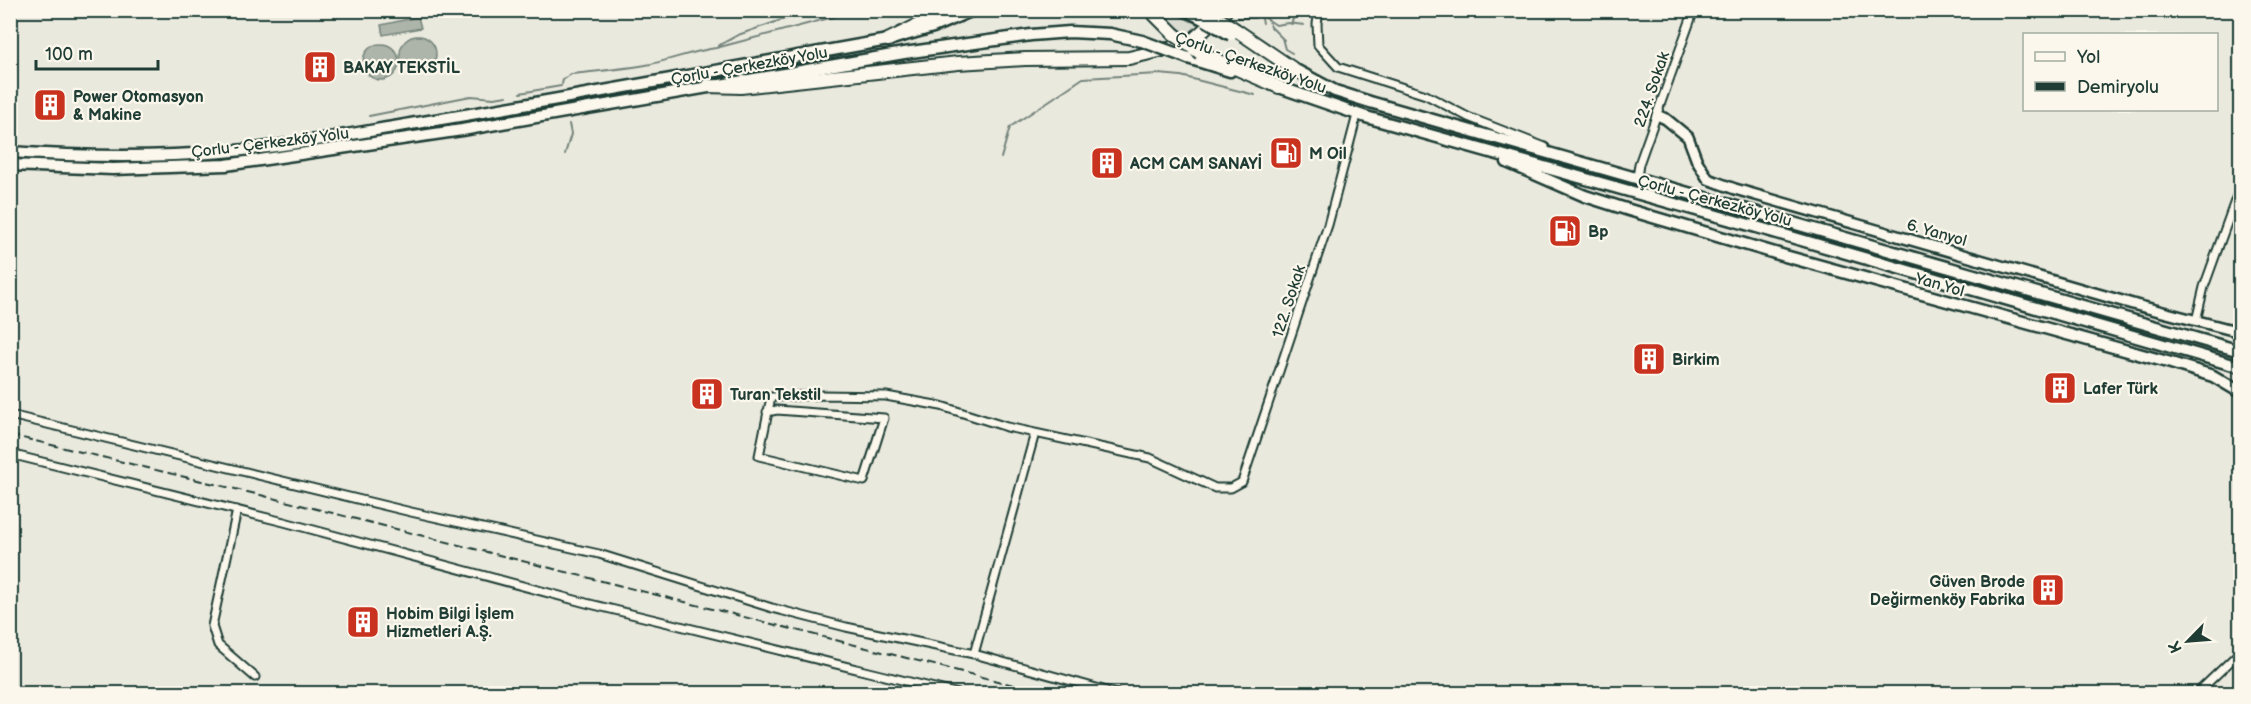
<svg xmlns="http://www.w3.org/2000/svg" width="2251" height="704" viewBox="0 0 2251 704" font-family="'Balsamiq Sans',sans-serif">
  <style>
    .built { fill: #eae9de; fill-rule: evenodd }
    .green { fill: #dbdcd1; stroke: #7d8c82; stroke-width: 1.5 }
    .water { fill: #adb4aa; stroke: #74847b; stroke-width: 1.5 }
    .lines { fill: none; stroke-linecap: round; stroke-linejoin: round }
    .stream { stroke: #74847b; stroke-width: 2 }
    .minor-casing { stroke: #1f3d34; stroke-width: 11 }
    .secondary-casing { stroke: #1f3d34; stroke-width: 14 }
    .primary-casing { stroke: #1f3d34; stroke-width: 15 }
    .motorway-casing { stroke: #1f3d34; stroke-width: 16 }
    .minor { stroke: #fbf7ec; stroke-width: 7 }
    .secondary { stroke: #fbf7ec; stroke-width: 9 }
    .primary { stroke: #fbf7ec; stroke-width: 10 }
    .motorway { stroke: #fbf7ec; stroke-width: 12 }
    .rail { stroke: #1f3d34; stroke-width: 2; stroke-dasharray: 9 4.5; stroke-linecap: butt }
    .primary-bridge-casing { stroke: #1f3d34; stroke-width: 15; stroke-linecap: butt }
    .motorway-bridge-casing { stroke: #1f3d34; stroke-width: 16; stroke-linecap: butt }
    .primary-bridge { stroke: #fbf7ec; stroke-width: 10 }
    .motorway-bridge { stroke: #fbf7ec; stroke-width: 12 }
    .labels { text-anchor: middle; stroke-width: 4.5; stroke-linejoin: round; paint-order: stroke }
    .street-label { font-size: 16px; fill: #1f3d34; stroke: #fbf7ec }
    .poi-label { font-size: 16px; font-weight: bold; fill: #1f3d34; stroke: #fbf7ec; text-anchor: start }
  </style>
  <rect width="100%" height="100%" fill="#fbf7ec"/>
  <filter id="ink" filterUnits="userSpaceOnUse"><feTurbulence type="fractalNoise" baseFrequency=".0167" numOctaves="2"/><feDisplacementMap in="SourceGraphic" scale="12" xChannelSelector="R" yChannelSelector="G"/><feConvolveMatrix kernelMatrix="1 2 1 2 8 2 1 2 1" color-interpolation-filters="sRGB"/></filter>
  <g filter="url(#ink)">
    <path class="built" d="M10 11H2240V693H11ZM2024 34H2216V110H2024Z"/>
    <path class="green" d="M1158 10 1168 11 1200 25 1185 36Z"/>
    <path class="water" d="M418 17 421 28 383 35 381 25Z
      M400 54a18 18 0 1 1 36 0a18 18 0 1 1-36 0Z
      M363 62a18 18 0 1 1 36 0a18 18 0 1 1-36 0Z"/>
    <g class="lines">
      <path class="stream" d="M1245 11 1261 15 1263 23
        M1261 15 1276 25 1288 23 1304 25
        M1237 18H1255
        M1269 22 1271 27 1284 40
        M1291 24 1297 10
        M1282 38 1285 49 1292 53
        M718 46 738 35 810 10
        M562 84 563 80 571 74C598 71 625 69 651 64 673 59 694 51 716 48L860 10
        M520 93 561 86
        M369 116 471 96 494 98 507 96
        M565 154 571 134 569 124
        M1001 158 1010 127 1083 78 1159 74 1181 76 1255 95"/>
      <g class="minor-casing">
        <path id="minor" d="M1319 10 1317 24 1318 45 1338 67 1426 95 1468 117 1545 147
          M1637 178 1639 164 1694 10
          M2196 321 2204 287 2240 187
          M767 412 777 410 884 418 864 481 759 456 771 397 822 395 886 396 941 406 1007 427 1150 458 1215 488H1231L1242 482 1328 225 1357 115
          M10 415 411 512 599 554 772 608 846 627 974 654
          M1035 433 974 654 1118 694
          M10 454 284 522 586 603 959 694
          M237 510 212 626 218 645 255 677
          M2196 694 2240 652"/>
      </g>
      <g class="secondary-casing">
        <path id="secondary" d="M1657 115 1666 119 1688 137 1697 161 1708 179 1735 189 2136 305 2240 332"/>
      </g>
      <g class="primary-casing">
        <path id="primary" d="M1186 10 1205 20
          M1188 58 1230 71
          M1286 65 1335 91 1370 102 2240 351
          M1273 85 1366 117 1753 226 2240 367
          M10 152C81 157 153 158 223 152 292 146 361 132 429 121 582 96 735 67 888 40L933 27 973 10
          M1507 162 1585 196 1629 210 1785 256 2171 363 2213 376 2240 392
          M10 165 113 169 226 165 462 130 904 53 1031 35 1070 32 1110 34 1142 41"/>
      </g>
      <g class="motorway-casing">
        <path id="motorway" d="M1150 10 1174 34
          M1236 30 1292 68
          M888 40 949 10
          M1200 53 1279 87
          M707 86 741 87 958 63 1025 59 1129 58 1176 47 1194 39 1226 10"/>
      </g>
      <use href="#minor" class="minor"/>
      <use href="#secondary" class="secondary"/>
      <use href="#primary" class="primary"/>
      <use href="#motorway" class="motorway"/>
      <path class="rail" d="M10 435 281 500 1049 694"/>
      <g class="primary-bridge-casing">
        <path id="primary-bridge" d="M1205 20 1231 35
          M1142 41 1188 58"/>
      </g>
      <g class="motorway-bridge-casing">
        <path id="motorway-bridge" d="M1207 11 1236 30
          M1174 34 1200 53"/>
      </g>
      <use href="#primary-bridge" class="primary-bridge"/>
      <use href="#motorway-bridge" class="motorway-bridge"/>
    </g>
  </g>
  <defs>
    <g id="building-square" transform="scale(1.725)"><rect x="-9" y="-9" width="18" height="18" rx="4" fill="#c8321e" stroke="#fbf7ec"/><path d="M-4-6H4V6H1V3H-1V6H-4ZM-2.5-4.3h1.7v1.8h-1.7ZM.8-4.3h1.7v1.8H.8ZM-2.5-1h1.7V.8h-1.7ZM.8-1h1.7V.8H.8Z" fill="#fff"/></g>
    <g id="fuel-square" transform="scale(1.725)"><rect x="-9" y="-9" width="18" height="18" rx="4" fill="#c8321e" stroke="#fbf7ec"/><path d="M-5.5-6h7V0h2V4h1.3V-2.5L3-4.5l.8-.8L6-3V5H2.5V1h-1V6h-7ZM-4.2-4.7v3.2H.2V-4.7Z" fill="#fff"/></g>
  </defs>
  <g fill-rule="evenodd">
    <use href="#building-square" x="320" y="67"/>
    <use href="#building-square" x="50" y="105"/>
    <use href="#fuel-square" x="1286" y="153"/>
    <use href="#building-square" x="1107" y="163"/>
    <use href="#fuel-square" x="1565" y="231"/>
    <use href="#building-square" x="1649" y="359"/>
    <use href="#building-square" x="2060" y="388"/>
    <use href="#building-square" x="707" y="394"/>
    <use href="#building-square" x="2048" y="590"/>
    <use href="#building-square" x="363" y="622"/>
  </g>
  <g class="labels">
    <g class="street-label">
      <text transform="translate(1251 62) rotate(19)" y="6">Çorlu - Çerkezköy Yolu</text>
      <text transform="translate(749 65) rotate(-10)" y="6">Çorlu - Çerkezköy Yolu</text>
      <text transform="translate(1651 89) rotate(-71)" y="6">224. Sokak</text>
      <text transform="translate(270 142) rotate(-7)" y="6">Çorlu - Çerkezköy Yolu</text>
      <text transform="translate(1715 200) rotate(15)" y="6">Çorlu - Çerkezköy Yolu</text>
      <text transform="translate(1937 232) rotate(16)" y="6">6. Yanyol</text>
      <text transform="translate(1940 284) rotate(16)" y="6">Yan Yol</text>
      <text transform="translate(1288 301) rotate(-72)" y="6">122. Sokak</text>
    </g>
    <g class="poi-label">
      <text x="343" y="73">BAKAY TEKSTİL</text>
      <text x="73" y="102">Power Otomasyon<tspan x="73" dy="18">&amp; Makine</tspan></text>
      <text x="1309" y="159">M Oil</text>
      <text x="1130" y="169">ACM CAM SANAYİ</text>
      <text x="1588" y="237">Bp</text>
      <text x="1672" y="365">Birkim</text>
      <text x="2083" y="394">Lafer Türk</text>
      <text x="730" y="400">Turan Tekstil</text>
      <text x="2025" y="587" text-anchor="end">Güven Brode<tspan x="2025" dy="18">Değirmenköy Fabrika</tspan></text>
      <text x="386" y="619">Hobim Bilgi İşlem<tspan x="386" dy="18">Hizmetleri A.Ş.</tspan></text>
    </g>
  </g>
  <rect width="2251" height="704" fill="none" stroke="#fbf7ec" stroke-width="36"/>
  <rect x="18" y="18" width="2215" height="668" fill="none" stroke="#1f3d34" stroke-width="2" filter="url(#ink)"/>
  <rect x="2023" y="33" width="195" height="78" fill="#fbf7ec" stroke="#a3ada2" stroke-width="1.5"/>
  <rect x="2035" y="52" width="30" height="9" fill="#fbf7ec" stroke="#a3ada2" stroke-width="1.5"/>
  <text x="2077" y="63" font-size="18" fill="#1f3d34">Yol</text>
  <rect x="2035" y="82" width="30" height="9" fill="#1f3d34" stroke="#a3ada2" stroke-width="1.5"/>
  <text x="2077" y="93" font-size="18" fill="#1f3d34">Demiryolu</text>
  <g transform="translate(2188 641) rotate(245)" stroke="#fbf7ec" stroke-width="4.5" paint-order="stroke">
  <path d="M0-4.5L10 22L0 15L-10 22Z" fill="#1f3d34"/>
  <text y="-9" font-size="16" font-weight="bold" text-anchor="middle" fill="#1f3d34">K</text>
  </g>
  <path d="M36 60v9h122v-9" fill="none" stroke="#1f3d34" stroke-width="3"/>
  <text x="45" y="60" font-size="18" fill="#1f3d34" stroke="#fbf7ec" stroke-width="4.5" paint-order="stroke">100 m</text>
</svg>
